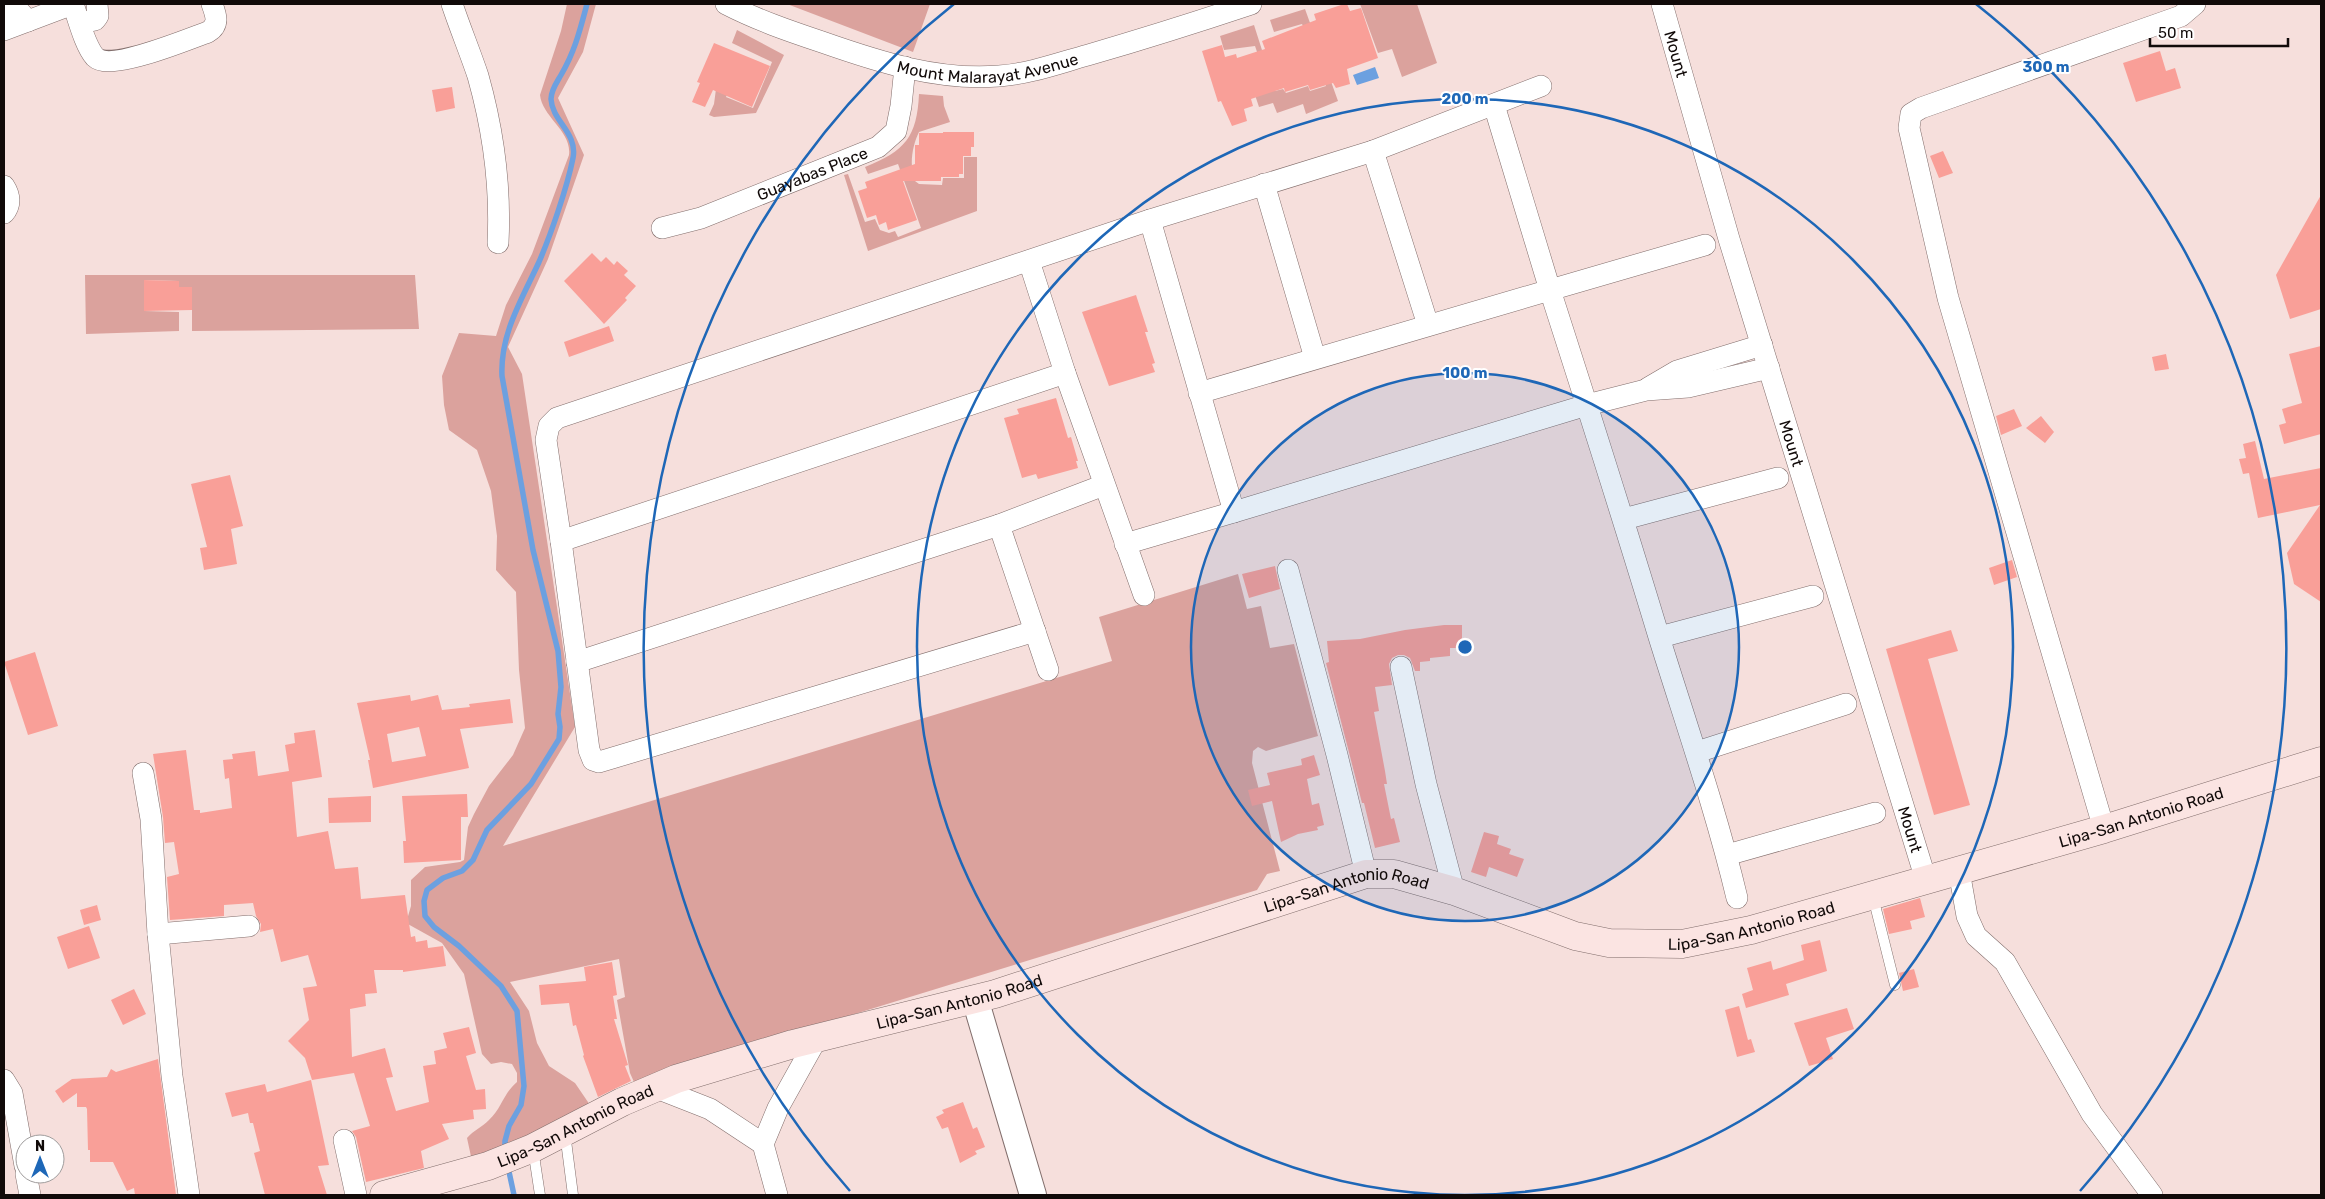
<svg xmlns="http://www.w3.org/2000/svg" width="2325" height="1199" viewBox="0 0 2325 1199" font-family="Rubik,sans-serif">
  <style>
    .green { fill: #dba29d }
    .water { fill: #6ca0e0 }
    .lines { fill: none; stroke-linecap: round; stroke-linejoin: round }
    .stream { stroke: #6ca0e0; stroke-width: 5.5 }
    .building { fill: #f99f98; fill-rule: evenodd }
    .service-casing { stroke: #826e6c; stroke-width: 11 }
    .minor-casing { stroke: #826e6c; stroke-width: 22 }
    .tertiary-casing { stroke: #826e6c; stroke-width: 28 }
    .secondary-casing { stroke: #826e6c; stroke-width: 29 }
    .service { stroke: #fff; stroke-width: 10 }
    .minor { stroke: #fff; stroke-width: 21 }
    .tertiary { stroke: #fff; stroke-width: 26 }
    .secondary { stroke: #fbe4e2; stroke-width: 28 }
    .ring { fill: none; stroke: #1e67b7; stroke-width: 2.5 }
    .labels { text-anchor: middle; stroke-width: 4; stroke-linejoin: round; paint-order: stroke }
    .street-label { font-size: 16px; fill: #110a09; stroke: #fff }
    .centre { fill: #1e67b7; stroke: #fff; stroke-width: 2.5 }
    .ring-label { font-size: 15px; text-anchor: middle; font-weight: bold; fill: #1e67b7; stroke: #fff; stroke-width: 4; stroke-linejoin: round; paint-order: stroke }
  </style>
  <rect width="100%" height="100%" fill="#f6dfdc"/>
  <path class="green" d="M567 4H596L583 52 558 98 584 155 548 259 508 347 522 374 575 727 503 846 1112 661 1099 617 1238 574 1247 609 1261 606 1270 648 1294 644 1318 736 1266 751 1258 747 1253 751 1252 763 1280 871 1267 874 1257 890 634 1082 630 1073 617 1000 625 997 619 959 510 982 529 1011 537 1043 549 1066 575 1083 590 1105 551 1128 472 1161 467 1138C474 1130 482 1127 489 1120 502 1108 503 1094 517 1082V1073L512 1064 501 1062 491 1064 482 1054 464 974 442 943 406 923 411 906V880L425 867 460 862 464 860 468 827 474 814 489 786 513 755 525 728 519 670 516 592 496 570 497 536 491 491 477 450 449 430 444 405 442 376 459 333 496 336 506 305 532 254 569 155C572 131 542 117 540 95L561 31Z
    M787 4H930L913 52Z
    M1360 4H1417L1437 63 1402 77 1392 49 1378 53Z
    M1305 9 1338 101 1306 114 1303 104 1277 113 1273 103 1259 107 1253 89 1268 84 1255 46 1224 50 1220 36 1254 25 1275 91 1283 89 1286 93 1308 86 1310 91 1326 86 1314 50 1302 24 1274 32 1270 20Z
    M737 30 784 55 756 113 714 117 709 115 714 104 716 89 730 88 726 97 753 108 772 62 732 43Z
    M919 94 943 96 944 106 950 122 919 132C912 146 909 166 915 181L919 184 942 185 943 178H964V157H977V211L868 251 844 175 848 174 865 222 875 219 880 230 889 233 895 231 898 237 921 228 898 164 868 174 865 167C905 151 917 137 919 94Z
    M85 275H415L419 329 192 331V287H179L178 281 145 280 144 311 179 312V331L86 334Z"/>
  <path class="water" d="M1375 67 1379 78 1357 85 1353 75Z"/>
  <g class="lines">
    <path class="stream" d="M505 1150V1141L509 1126 521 1105 524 1086 517 1011 501 986 459 946 434 927 425 916 424 901 427 890 443 878 462 871 473 860 487 830 531 784 559 739 560 727 558 714 561 687 558 651 533 550 502 376C500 334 522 299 539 262 551 234 567 188 573 158 578 133 552 121 551 99 551 90 557 82 561 75 575 51 580 30 587 4
      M508 1167 514 1195"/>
  </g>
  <path class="building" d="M1344 4H1347L1350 11 1361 8 1378 58 1347 69 1350 84 1336 88 1333 83 1310 90 1308 85 1285 92 1284 88 1251 99 1253 106 1244 109 1247 121 1232 126 1221 101 1218 102 1202 51 1222 45 1225 57 1236 54 1237 58 1265 49 1262 41 1316 20 1314 14Z
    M714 43 770 66 752 107 713 90 705 107 692 102 700 83 697 82Z
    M2160 51 2166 71 2175 68 2181 88 2136 102 2123 63Z
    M452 87 455 108 436 112 432 90Z
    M943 132H974V147H971V156H963V174H959V177H941V181H903L917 220 888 230 886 222 879 225 876 215 867 218 858 191 867 188 865 182 915 164V145H919V133H943Z
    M1943 151 1953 173 1939 178 1930 156Z
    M2321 195V309L2290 319 2276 275Z
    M592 253 601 262 606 257 614 265 617 261 628 271 624 275 636 286 625 298 627 300 604 324 564 281Z
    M144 280 179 281V287H192V310L144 311Z
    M1136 295 1148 332H1145L1155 363 1152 364 1155 372 1109 386 1082 312Z
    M609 326 614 341 569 357 564 342Z
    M2321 346V434L2284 444 2279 425 2286 423 2282 409 2302 403 2289 354Z
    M2166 354 2169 369 2155 371 2152 357Z
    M1056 398 1068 438 1071 437 1078 461H1076L1078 468 1038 479 1036 474 1022 478 1004 418 1019 414 1017 409Z
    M2014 409 2022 426 2001 435 1996 416Z
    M2041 416 2054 432 2045 443 2026 428Z
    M2255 441 2264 479 2321 468V602L2294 584 2287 553 2320 505 2258 518 2249 473 2243 474 2239 459 2246 458 2243 444Z
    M230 475 243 526 231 529 237 564 204 570 200 548 207 547 191 484Z
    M2012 560 2017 577 1994 585 1989 568Z
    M1275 566 1280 589 1249 598 1242 574Z
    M1444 625H1462V648H1450V656L1430 658V661L1420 662V671H1415L1410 658 1404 655H1398L1392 658 1389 664 1392 685 1375 687 1379 711 1374 712 1385 771 1387 784H1384L1391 819 1394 818 1400 842 1375 848 1364 803H1362L1326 663 1329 662 1327 641 1360 639 1405 630Z
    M1951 630 1958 651 1928 659 1970 805 1934 815 1886 649Z
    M35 652 58 726 28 735 4 662Z
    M410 695 411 701 438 695 442 710 470 707 469 704 510 699 513 723 460 729 469 768 373 788 368 760H370L357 703ZM419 727 426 756 392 762 387 734Z
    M315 730 322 777 292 782 297 837 328 831 335 869 358 867 361 899 405 895 411 937 415 936 416 942 427 940 428 948 443 946 446 966 403 972V970H374L377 993 365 994 366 1006 350 1009 352 1057 385 1048 393 1077 386 1078 396 1111 429 1102 423 1066 436 1064 434 1051 447 1048 443 1033 469 1027 476 1053 466 1056 476 1090 485 1089 486 1109 473 1110 474 1119 442 1124 449 1139 421 1151 424 1168 366 1182 356 1137 352 1131 370 1126 354 1073 312 1080 305 1058 288 1041 309 1020 303 988 317 986 308 955 281 962 273 929 260 932 261 924 256 916 253 903 224 905V916L170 920 167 877 179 874 174 842 165 843 163 817 153 754 186 750 194 810H200V813L232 808 229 778 225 779 223 760 233 759 232 754 255 751 258 776 289 771 285 745 295 743 294 733Z
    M1314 755 1320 775 1307 779 1312 805 1319 803 1324 825 1317 827 1318 830 1298 834 1281 842 1272 801 1252 806 1248 790 1270 785 1267 773 1302 765 1301 759Z
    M467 794 468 817H461V860L404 863 403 841H406L402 796Z
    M371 796V822L329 823 328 798Z
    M1484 832 1499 836 1497 844 1511 849 1509 854 1524 859 1517 877 1489 867 1486 877 1471 872Z
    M1920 898 1925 917 1910 921 1912 929 1889 934 1883 909Z
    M97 905 101 920 84 925 80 910Z
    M89 926 100 958 68 969 57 937Z
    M1820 940 1827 971 1786 984 1789 995 1746 1008 1742 994 1753 990 1747 968 1771 961 1773 970 1804 960 1801 945Z
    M612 962 617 995 613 996 617 1019H614L628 1065 625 1066 631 1081 598 1097 583 1056 584 1055 576 1025 573 1026 569 1003 541 1005 539 985 586 981 584 967Z
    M1914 969 1919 987 1903 991 1899 973Z
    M134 989 146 1014 123 1025 111 1000Z
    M1739 1006 1748 1040 1751 1039 1755 1052 1737 1057 1725 1010Z
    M1847 1008 1854 1029 1826 1038 1833 1059 1809 1066 1794 1023Z
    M158 1059 176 1195H135L134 1188 127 1191 113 1162H90V1150H88L87 1109 86 1107H77V1093L63 1103 55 1091 72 1079 107 1077 111 1069 116 1072Z
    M311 1080 329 1165 318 1166 327 1195H265L254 1153 260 1151 253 1123H250L248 1113 232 1117 225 1093 265 1084 267 1092Z
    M963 1102 973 1129 977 1127 985 1147 975 1151 977 1154 960 1163 948 1127 942 1129 936 1117 944 1113 942 1110Z"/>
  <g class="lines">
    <g class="service-casing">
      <path id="service" d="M1873 897 1895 985
        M565 1133 573 1195
        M533 1149 540 1195"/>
    </g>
    <g class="minor-casing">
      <g id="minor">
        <path d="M73 4C78 18 85 46 95 57 110 72 188 39 208 32 220 25 216 15 212 4"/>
        <path d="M452 4C460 28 470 52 478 76 494 133 501 185 498 243"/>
        <path id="s1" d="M726 4C757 20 789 31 822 42 879 62 938 81 999 76 1029 74 1059 63 1088 55 1143 39 1197 22 1251 4"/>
        <path id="s2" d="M1662 4 1729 239 1926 880"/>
        <path d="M4 9 19 11 28 21"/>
        <path d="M80 23 95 20 98 16 97 4"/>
        <path d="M4 30 73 4"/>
        <path d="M1373 151 1428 325"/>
        <path d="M1264 184 1315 358"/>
        <path d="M4 186C10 195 11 205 4 213"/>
        <path id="s3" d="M662 228 701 218 878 147 896 131 901 106 905 67"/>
        <path d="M1705 245 1550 290C1587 405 1624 521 1659 637 1686 724 1716 810 1737 898"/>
        <path d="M1029 261 1065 373 1144 595"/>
        <path d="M1648 388 1677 371 1762 345"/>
        <path d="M1199 393 1550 290 1494 105"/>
        <path d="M1234 512 1587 405 1646 390 1688 387 1769 368"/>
        <path d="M1624 519 1778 478"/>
        <path d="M999 525 1104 485"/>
        <path d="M561 541 546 440 549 426 557 418 1150 220 1373 151 1541 86"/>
        <path d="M1125 544 1234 512 1150 220"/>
        <path d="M1288 570 1337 755 1366 874"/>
        <path d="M1035 631 599 762 593 760 589 750 561 541 1065 373"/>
        <path d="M1660 637 1813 596"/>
        <path d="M577 662 999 525 1048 670"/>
        <path d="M1401 667 1426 784 1454 891"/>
        <path d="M1697 752 1846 704"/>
        <path d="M143 773 151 819 158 934 172 1076 189 1195"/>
        <path d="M2104 829 1948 298 1909 128 1911 114 1921 108 2181 16 2195 4"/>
        <path d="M1727 855 1875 813"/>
        <path d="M1959 871 1967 916 1976 936 2005 962 2092 1114 2152 1195"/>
        <path d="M158 934 249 926"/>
        <path d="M4 1080 12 1093 25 1166"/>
        <path d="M654 1087 710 1109 763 1144"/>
        <path d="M344 1140 356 1195"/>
        <path d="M26 1174 30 1195"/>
        <path d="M777 1195 763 1144 778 1108 817 1038"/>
      </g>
    </g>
    <g class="tertiary-casing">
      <path id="tertiary" d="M975 999 1033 1195"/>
    </g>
    <g class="secondary-casing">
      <g id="secondary">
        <path id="s4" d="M384 1195 488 1166 533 1148 622 1102 676 1079 793 1044 995 994 1366 874H1394L1454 891 1575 936 1609 943 1682 944 1751 930 1926 880 2104 829 2321 761"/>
      </g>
    </g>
    <use href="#service" class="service"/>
    <use href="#minor" class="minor"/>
    <use href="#tertiary" class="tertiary"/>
    <use href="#secondary" class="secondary"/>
  </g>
  <circle cx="1465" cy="647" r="274" fill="#1e67b7" fill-opacity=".12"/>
  <g class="ring">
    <circle cx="1465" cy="647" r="274"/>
    <circle cx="1465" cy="647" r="548"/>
    <path d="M850 1191A821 821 0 0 1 954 4M1976 4A821 821 0 0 1 2080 1191"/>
  </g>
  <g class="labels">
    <g class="street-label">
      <text dy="6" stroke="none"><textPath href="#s2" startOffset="52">Mount</textPath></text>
      <text dy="6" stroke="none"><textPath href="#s1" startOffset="274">Mount Malarayat Avenue</textPath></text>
      <text dy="6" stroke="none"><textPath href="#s3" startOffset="160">Guayabas Place</textPath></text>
      <text dy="6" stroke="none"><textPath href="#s2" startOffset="458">Mount</textPath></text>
      <text dy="6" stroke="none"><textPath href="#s4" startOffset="1839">Lipa-San Antonio Road</textPath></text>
      <text dy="6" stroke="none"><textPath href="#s2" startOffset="862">Mount</textPath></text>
      <text dy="6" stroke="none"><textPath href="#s4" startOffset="1014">Lipa-San Antonio Road</textPath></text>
      <text dy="6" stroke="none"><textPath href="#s4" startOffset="1434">Lipa-San Antonio Road</textPath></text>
      <text dy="6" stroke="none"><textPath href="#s4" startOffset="609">Lipa-San Antonio Road</textPath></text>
      <text dy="6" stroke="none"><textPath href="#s4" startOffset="204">Lipa-San Antonio Road</textPath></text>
    </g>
  </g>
  <circle cx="1465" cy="647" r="8" class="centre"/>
  <g class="ring-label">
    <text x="2046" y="72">300 m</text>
    <text x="1465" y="104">200 m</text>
    <text x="1465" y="378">100 m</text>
  </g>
  <rect width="2325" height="1199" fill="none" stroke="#110a09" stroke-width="10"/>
  <g transform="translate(40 1159)"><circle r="24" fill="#ffffff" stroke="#a09d9d"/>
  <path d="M0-4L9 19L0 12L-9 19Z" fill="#1e67b7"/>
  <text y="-8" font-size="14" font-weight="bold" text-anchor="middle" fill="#110a09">N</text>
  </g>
  <path d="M2150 38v8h138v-8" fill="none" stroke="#110a09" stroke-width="2.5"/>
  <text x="2158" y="38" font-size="15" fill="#110a09" stroke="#ffffff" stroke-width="4" paint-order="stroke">50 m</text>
</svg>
